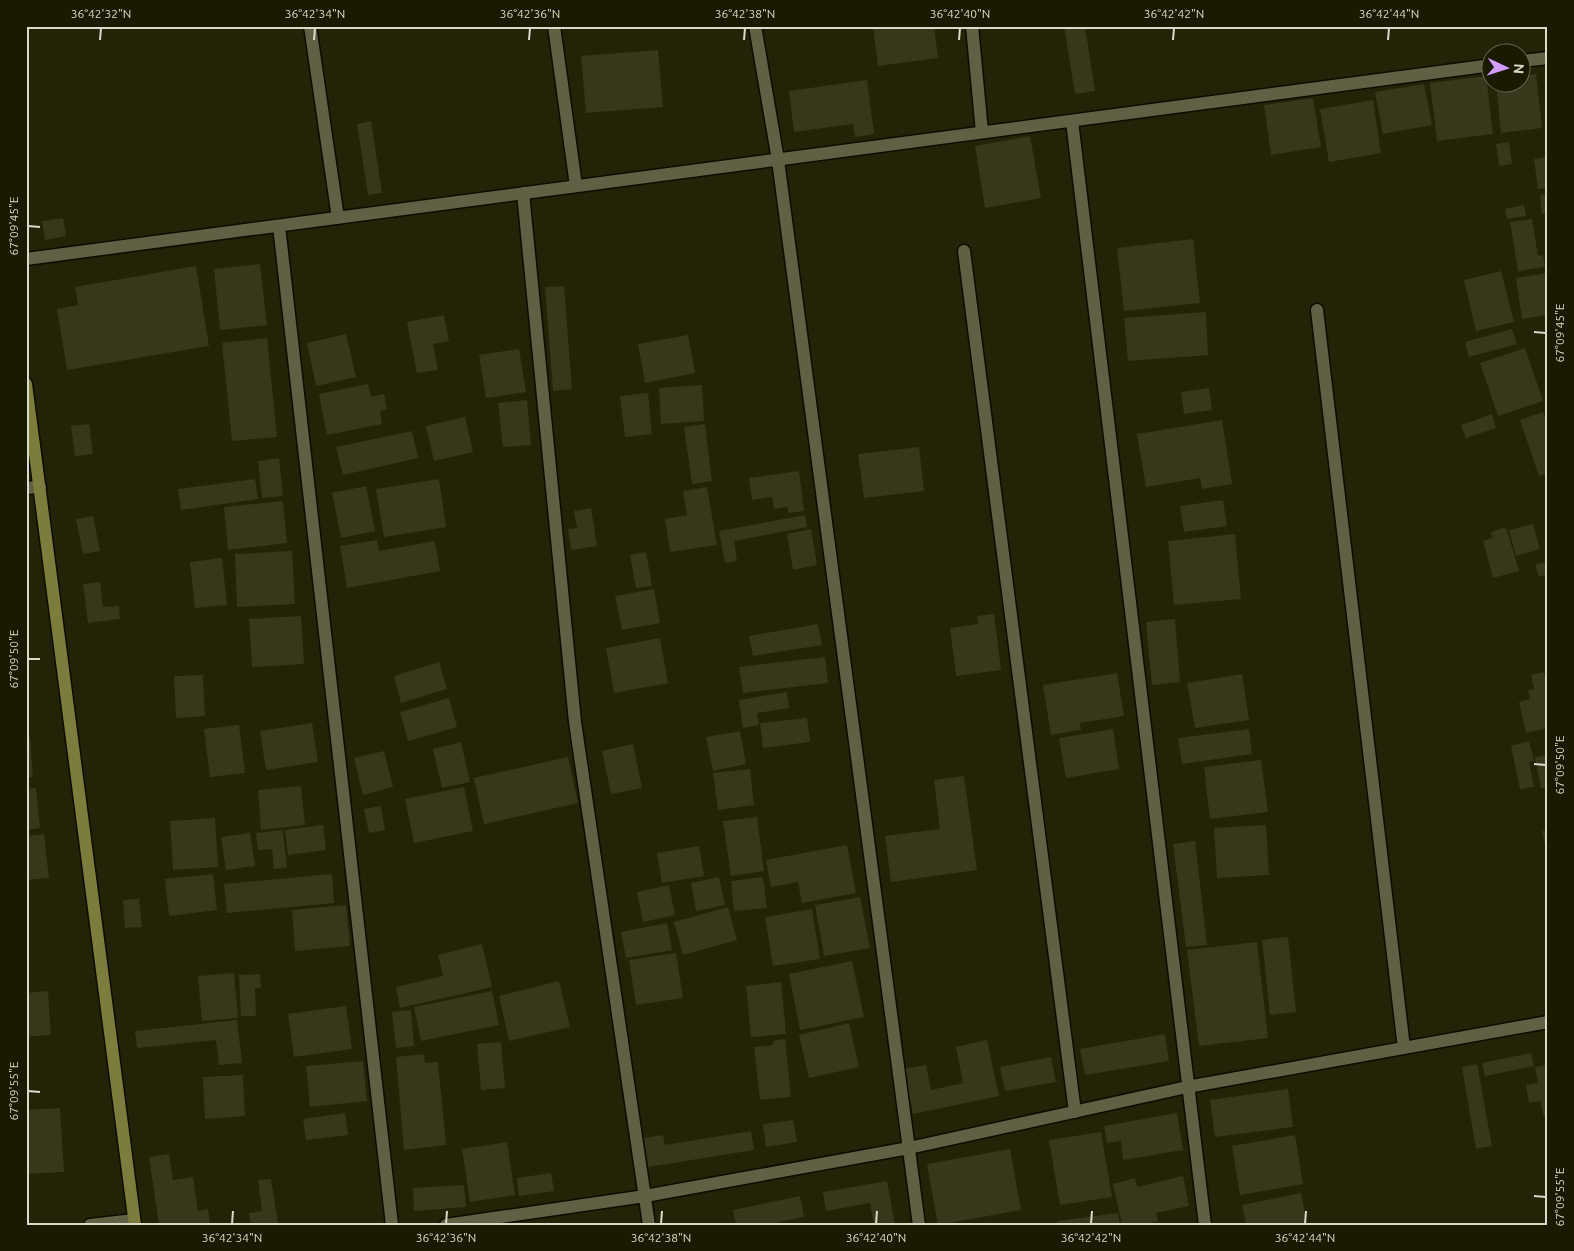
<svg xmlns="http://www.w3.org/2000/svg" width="1574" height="1251" viewBox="0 0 1574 1251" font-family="Ubuntu,sans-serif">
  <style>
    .building { fill: #36371b }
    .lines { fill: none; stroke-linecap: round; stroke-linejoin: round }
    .street-casing { stroke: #0d0c00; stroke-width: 15 }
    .secondary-casing { stroke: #0d0c00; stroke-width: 15 }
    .street { stroke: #606144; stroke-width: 12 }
    .secondary { stroke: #7c7c3c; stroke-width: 12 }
    .ticks { fill: none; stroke: #d9dac9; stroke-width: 2 }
    .neatline { fill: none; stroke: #d9dac9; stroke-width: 2 }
    .ticks-label { font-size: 12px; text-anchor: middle; fill: #d9dac9 }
  </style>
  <rect width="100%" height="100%" fill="#232307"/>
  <path class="building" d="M873 26H934L938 58 878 66Z
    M1064 26H1085L1095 91 1075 94Z
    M658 50 663 107 586 113 581 56Z
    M1536 74 1542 128 1501 133 1496 82H1522V76Z
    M1486 76 1493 134 1437 141 1430 83Z
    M867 80 874 134 855 137 853 124 794 132 789 91Z
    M1424 84 1432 125 1383 134 1375 92Z
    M1313 98 1321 147 1271 155 1264 105Z
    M1373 100 1381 153 1329 162 1320 109Z
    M371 121 382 193 368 195 357 124Z
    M1030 136 1041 198 985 208 975 146Z
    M1509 142 1512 164 1499 166 1496 144Z
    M1548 157V188L1538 189 1534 159Z
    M1548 194V213L1542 214 1540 195Z
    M1524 205 1526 216 1507 219 1505 209Z
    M63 218 66 236 45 240 42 221Z
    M1532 219 1538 256 1543 255 1545 267 1518 271 1510 222Z
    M1193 239 1200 303 1124 311 1117 248Z
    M260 264 267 325 220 330 214 269Z
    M196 266 209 346 67 370 57 309 78 305 75 287Z
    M1501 271 1514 322 1476 331 1464 280Z
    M1548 273V315L1522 319 1516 278Z
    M564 286 572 389 553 391 545 287Z
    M1206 312 1208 355 1128 361 1124 318Z
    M444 315 449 341 433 344 438 370 417 373 407 322Z
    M1512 329 1517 344 1469 357 1465 342Z
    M346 334 356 377 316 386 307 343Z
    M688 335 695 373 645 383 638 344Z
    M267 338 277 437 232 441 222 343Z
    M1525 348 1543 401 1498 416 1480 363Z
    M519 349 526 392 486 398 479 355Z
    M368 384 371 397 384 394 387 409 380 411 382 424 327 435 319 394Z
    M702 385 704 421 661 424 659 388Z
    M1209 388 1212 410 1184 414 1181 392Z
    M648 393 652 434 625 437 620 396Z
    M527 400 531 445 503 447 498 403Z
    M1543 412 1548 426V473L1539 476 1520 420Z
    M1492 414 1496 428 1466 438 1461 425Z
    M465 417 473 452 434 461 426 426Z
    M1222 420 1232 484 1202 489 1200 478 1146 487 1137 434Z
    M89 424 93 454 75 456 71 426Z
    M705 424 712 481 692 484 684 427Z
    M412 431 418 458 343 475 336 447Z
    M919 447 924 491 864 498 858 454Z
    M279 458 283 496 262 498 258 461Z
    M799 471 804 511 788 513V507L774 509 772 497 752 500 749 478Z
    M255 479 258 499 181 510 178 489Z
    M439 479 446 527 384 537 376 489Z
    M366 486 375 531 341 538 332 493Z
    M707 487 717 545 670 552 665 519 687 515 683 491Z
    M1223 500 1227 526 1184 532 1180 506Z
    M283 501 287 543 228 550 224 507Z
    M591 508 597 546 571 550 568 529 577 528 574 511Z
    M805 515 807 527 734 541 737 561 725 563 719 531Z
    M93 516 100 551 83 554 76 519Z
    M1533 524 1540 549 1516 556 1509 530Z
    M1506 527 1519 571 1493 578 1483 541 1492 538 1491 532Z
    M811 529 817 565 793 570 787 534Z
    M1235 534 1241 599 1174 605 1168 541Z
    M377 540 379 551 435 541 440 571 347 588 340 546Z
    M292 551 295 604 237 607 235 554Z
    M646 552 652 586 636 588 630 555Z
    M222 558 227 605 195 608 190 562Z
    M1548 561V574L1539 577 1535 565Z
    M100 582 103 607 119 606 120 619 88 623 83 584Z
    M654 589 660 623 622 630 615 596Z
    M994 614 1001 670 956 676 950 628 978 624 977 616Z
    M301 616 304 664 252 667 249 619Z
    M1175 619 1180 682 1152 685 1146 622Z
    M818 624 822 645 753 656 749 636Z
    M660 638 668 683 614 693 606 648Z
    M825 657 828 683 743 693 739 667Z
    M439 662 447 689 401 703 394 676Z
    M1544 672 1548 692V728L1526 733 1519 702 1530 699 1528 690 1534 689 1531 675Z
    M1117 673 1124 716 1080 723 1081 730 1051 735 1043 685Z
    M1242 674 1249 720 1195 728 1187 683Z
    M203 675 205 716 176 718 174 676Z
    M787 692 789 708 757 713 759 725 743 728 739 700Z
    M449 698 457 727 408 741 400 712Z
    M807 718 810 742 763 748 760 723Z
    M312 723 318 762 266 770 260 731Z
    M239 725 245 773 210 777 204 729Z
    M1113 729 1119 769 1066 778 1059 738Z
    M1249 729 1252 754 1182 764 1178 738Z
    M740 731 746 764 713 771 706 737Z
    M26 737H30L33 777 26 778Z
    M1529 741 1534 761 1529 762 1534 787 1520 789 1511 746Z
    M461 742 470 782 442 788 433 749Z
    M633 744 642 788 611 794 602 751Z
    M384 751 393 787 363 795 354 758Z
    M1548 755V787L1541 788 1535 757Z
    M568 757 578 803 484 824 474 778Z
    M1261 760 1268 812 1210 819 1204 767Z
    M750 769 754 805 718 810 713 773Z
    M964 776 977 870 891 882 885 836 940 829 934 780Z
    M301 786 305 825 261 830 258 790Z
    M464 787 473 831 414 843 405 799Z
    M36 788 40 828 26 830V789Z
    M381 806 385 830 369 833 364 809Z
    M757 817 764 871 731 876 723 821Z
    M215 818 218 867 173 870 170 821Z
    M323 825 326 850 288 855 285 830Z
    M1266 825 1269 875 1217 878 1214 828Z
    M283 830 287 868 274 869 272 849 258 850 256 833Z
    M1548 830V849H1546L1542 831Z
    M250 833 255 866 226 870 221 837Z
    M44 834 49 878 26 880V836Z
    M1195 841 1207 945 1186 947 1173 844Z
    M847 845 856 893 802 903 798 882 771 887 766 860Z
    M699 846 704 876 662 883 657 853Z
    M213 874 217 910 169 916 165 879Z
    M332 874 334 903 227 913 224 884Z
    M719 877 725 905 696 911 691 883Z
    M763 877 767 908 734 911 731 881Z
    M669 885 675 915 643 922 637 892Z
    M860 897 870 948 824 956 815 905Z
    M139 899 142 927 125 928 123 900Z
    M346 905 350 946 295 951 292 910Z
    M728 907 737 940 683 955 674 922Z
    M812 909 820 959 773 966 765 917Z
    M667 923 672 950 626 958 621 932Z
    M1288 937 1296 1012 1270 1015 1262 940Z
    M1257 942 1268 1038 1199 1046 1187 950Z
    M482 944 492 987 400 1008 396 987 443 976 438 955Z
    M676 953 683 998 636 1005 629 960Z
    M852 961 864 1017 800 1030 789 974Z
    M234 973 238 1018 202 1021 198 976Z
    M260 974 261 988H255L256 1016H241L239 975Z
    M559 981 570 1027 509 1041 499 996Z
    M781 982 786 1034 751 1037 746 986Z
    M48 991 51 1035 26 1037V993Z
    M492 991 499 1025 421 1041 414 1007Z
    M346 1006 352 1049 294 1057 288 1014Z
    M411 1010 414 1046 396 1048 392 1012Z
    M237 1020 242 1063 219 1065 216 1040 137 1048 135 1031Z
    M849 1023 859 1067 809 1078 799 1035Z
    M1165 1034 1169 1061 1085 1075 1080 1049Z
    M785 1039 791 1097 760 1100 754 1047 773 1045V1041Z
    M987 1040 999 1096 913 1114 904 1069 926 1065 931 1090 963 1083 956 1047Z
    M501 1042 505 1088 481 1090 477 1044Z
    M1531 1053 1534 1066 1485 1076 1482 1063Z
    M424 1054 425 1063 438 1062 446 1145 404 1150 396 1057Z
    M1051 1057 1056 1082 1005 1091 1000 1067Z
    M363 1061 367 1101 310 1107 306 1066Z
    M1477 1064 1492 1146 1476 1149 1462 1067Z
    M1548 1065V1116L1544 1117 1540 1101 1529 1103 1526 1085 1538 1083 1535 1067Z
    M243 1075 245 1116 205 1119 203 1077Z
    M1288 1089 1293 1127 1215 1137 1210 1100Z
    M60 1108 64 1172 26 1174V1110Z
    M345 1113 348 1135 306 1140 303 1119Z
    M1177 1113 1183 1150 1123 1160 1121 1141 1107 1143 1104 1126Z
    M793 1120 797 1142 766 1147 763 1124Z
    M751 1131 754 1150 648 1167 644 1138 663 1135 665 1145Z
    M1101 1132 1112 1197 1060 1205 1049 1140Z
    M1295 1135 1303 1184 1240 1195 1232 1146Z
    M507 1142 515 1195 470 1202 462 1149Z
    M1010 1149 1021 1210 938 1225 927 1164Z
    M169 1154 173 1180 193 1177 198 1211 208 1209 210 1225H159L149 1157Z
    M551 1173 554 1191 519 1196 517 1178Z
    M1183 1176 1189 1206 1156 1213 1158 1221 1142 1225H1122L1113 1184 1135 1178 1137 1187Z
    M271 1179 278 1223 251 1225 249 1213 262 1211 258 1180Z
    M887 1181 895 1225H874L870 1203 826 1211 823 1192Z
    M464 1185 466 1207 414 1211 413 1188Z
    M1301 1193 1307 1225H1246L1242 1205Z
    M800 1196 804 1217 765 1225H736L733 1210Z
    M1118 1213 1120 1225H1057V1221Z"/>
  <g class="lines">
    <g class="street-casing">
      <path id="street" d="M310 26 338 218
        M554 26 576 186
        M755 26 778 160 919 1225
        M972 26 982 132
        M1522 61 1548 58
        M1072 121 1205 1225
        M523 193 575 722 649 1225
        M279 226 392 1225
        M964 251 1075 1112
        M26 259 1492 65
        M1317 310 1404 1048
        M26 488 40 487
        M90 1225 134 1220
        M446 1225 645 1196 909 1148 1187 1087 1548 1022"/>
    </g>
    <g class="secondary-casing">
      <path id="secondary" d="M26 384 135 1225"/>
    </g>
    <use href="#street" class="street"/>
    <use href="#secondary" class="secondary"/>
  </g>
  <path class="ticks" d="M100 40 101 28M314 40 315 28M529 40 530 28M744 40 745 28M959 40 960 28M1173 40 1174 28M1388 40 1389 28M28 226 40 227M1534 332 1546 333M28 659H40M1534 764 1546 765M28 1091 40 1092M1534 1196 1546 1197M232 1224 233 1211M446 1224 447 1211M661 1224 662 1211M876 1224 877 1211M1091 1224 1092 1211M1305 1224 1306 1211"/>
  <rect width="1574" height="1251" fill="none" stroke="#1a1a01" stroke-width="55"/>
  <g transform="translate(1506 68) rotate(94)"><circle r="24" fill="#1a1a01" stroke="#666751"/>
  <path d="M0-4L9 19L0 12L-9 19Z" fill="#d19dfe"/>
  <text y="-8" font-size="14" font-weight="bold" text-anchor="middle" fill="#d9dac9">N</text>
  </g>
  <rect x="28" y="28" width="1518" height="1196" class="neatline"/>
  <g class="ticks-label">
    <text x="101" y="18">36°42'32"N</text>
    <text x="315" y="18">36°42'34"N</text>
    <text x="530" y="18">36°42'36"N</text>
    <text x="745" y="18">36°42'38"N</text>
    <text x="960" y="18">36°42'40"N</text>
    <text x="1174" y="18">36°42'42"N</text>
    <text x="1389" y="18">36°42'44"N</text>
    <text transform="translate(14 226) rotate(-90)" y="4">67°09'45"E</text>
    <text transform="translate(1560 333) rotate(-90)" y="4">67°09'45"E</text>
    <text transform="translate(14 659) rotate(-90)" y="4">67°09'50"E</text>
    <text transform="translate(1560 765) rotate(-90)" y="4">67°09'50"E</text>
    <text transform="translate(14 1091) rotate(-90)" y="4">67°09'55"E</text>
    <text transform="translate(1560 1197) rotate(-90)" y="4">67°09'55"E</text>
    <text x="232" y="1242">36°42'34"N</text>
    <text x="446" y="1242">36°42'36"N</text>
    <text x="661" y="1242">36°42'38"N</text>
    <text x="876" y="1242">36°42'40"N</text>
    <text x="1091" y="1242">36°42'42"N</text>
    <text x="1305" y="1242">36°42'44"N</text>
  </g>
</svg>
